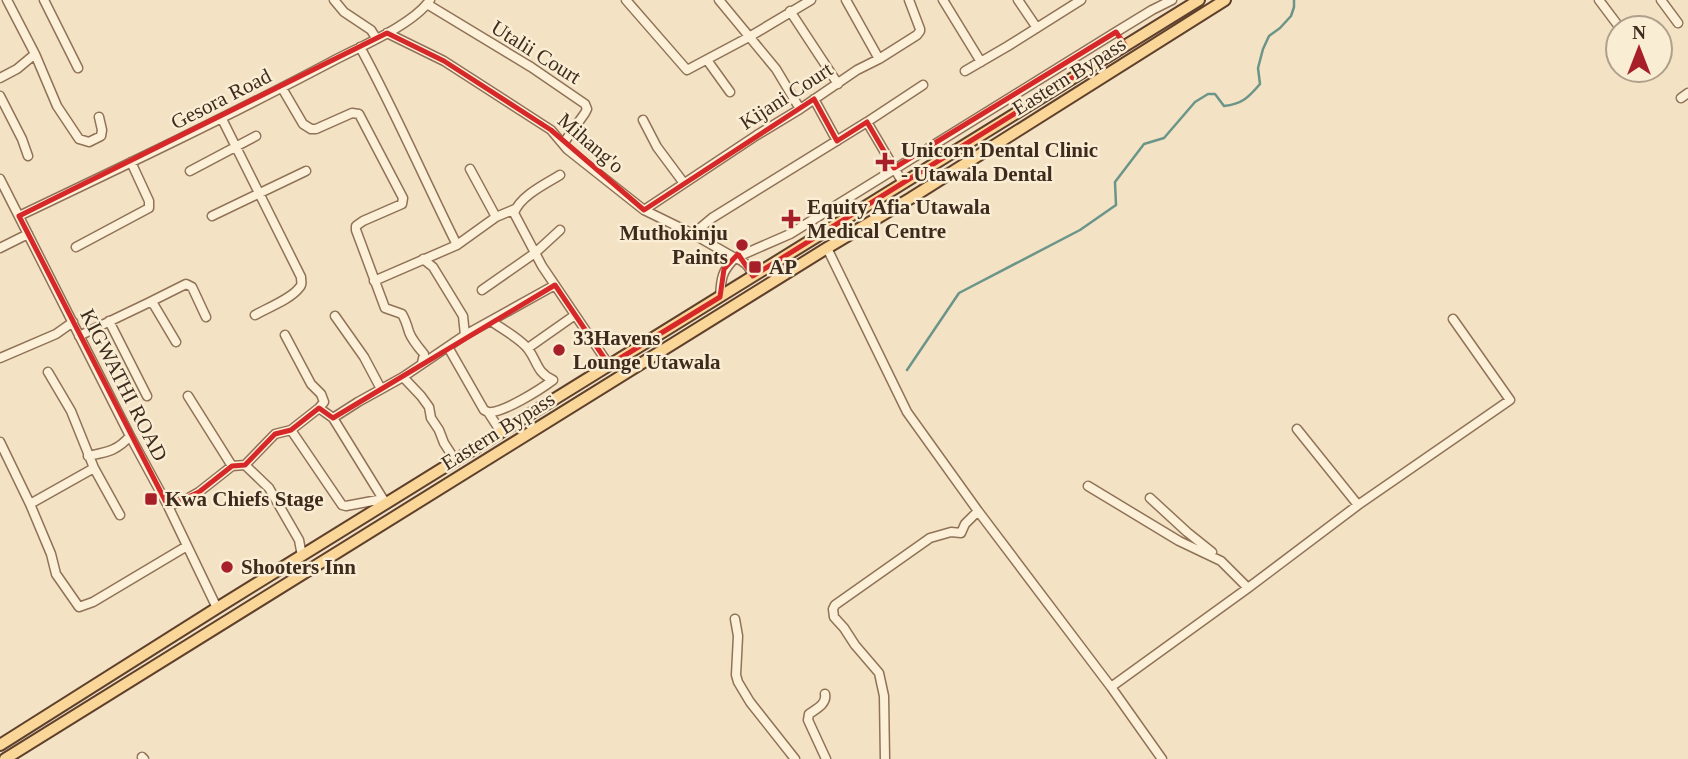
<svg xmlns="http://www.w3.org/2000/svg" width="1688" height="759" viewBox="0 0 1688 759" font-family="'Times New Roman',serif">
  <style>
    .lines { fill: none; stroke-linecap: round; stroke-linejoin: round }
    .stream { stroke: #6b9589; stroke-width: 2.5 }
    .minor-casing { stroke: #907257; stroke-width: 11 }
    .major-casing { stroke: #5e402c; stroke-width: 14 }
    .minor { stroke: #fcf0d8; stroke-width: 8 }
    .major { stroke: #fad698; stroke-width: 10 }
    .marked { fill: none; stroke: #d62828; stroke-width: 5; stroke-linejoin: round }
    .poi-dot { fill: #a72029; stroke: #f9edd4; stroke-width: 2.5 }
    .labels { text-anchor: middle; stroke-width: 5; stroke-linejoin: round; paint-order: stroke }
    .street-label { font-size: 21px; fill: #3f2b1d; stroke: #f9edd4 }
    .poi-label { font-size: 21px; font-weight: bold; fill: #3f2b1d; stroke: #f9edd4; text-anchor: start }
  </style>
  <rect width="100%" height="100%" fill="#f3e2c4"/>
  <g class="lines">
    <path class="stream" d="M907 370 959 293 1080 230 1116 205 1115 182 1144 144 1164 138 1195 102 1208 94H1215L1224 106C1242 104 1248 98 1260 84L1258 68 1263 49 1269 36 1280 28 1291 16 1294 7V0"/>
    <g class="minor-casing">
      <path id="minor" d="M44 0 78 68
        M334 0 344 12 371 30 376 38
        M626 0 687 70 749 37 811 0
        M719 0 776 69 800 109
        M846 0 879 59
        M943 0 981 62
        M1018 0 1037 28
        M1599 0 1620 28
        M1661 0 1678 23
        M427 4 531 67 585 104 587 109 585 113 563 144
        M790 11 838 84
        M387 33 444 61 551 130 567 149 644 210 693 234 735 258C722 271 721 278 720 297
        M360 47C395 111 424 179 457 245
        M35 54 57 106 79 139 89 142 101 136 102 130 99 117
        M707 60 730 92
        M965 71 1008 46 1081 0
        M0 78 17 69 35 54 7 0
        M282 88 303 124 311 129H316L352 113 359 114 403 198 402 204 363 221 356 226V230L385 308 402 314C406 321 407 325 409 332 412 340 418 347 424 354L422 363
        M0 96 22 139 28 156
        M1681 98 1688 93
        M814 99 837 141
        M222 119 301 277C301 283 303 284 299 288 291 299 267 308 255 315
        M643 120 657 147 683 182
        M867 122 903 183
        M470 169 496 217
        M190 171 256 136
        M560 175C545 184 520 196 514 213L542 266 609 365
        M0 179 130 436 168 506 217 608
        M644 210 757 135 800 109 857 70 879 59 917 35 920 31V29L909 0
        M19 216C124 166 229 116 331 62 359 47 413 25 430 0
        M212 216 306 171
        M693 234 712 218 867 122 923 85
        M76 247 149 208V201L131 162
        M0 248 28 234
        M827 248 907 412 978 511 1111 687 1162 759
        M735 258 790 234 1116 32 1152 10 1172 0
        M735 258C745 261 749 266 753 276
        M423 259 433 267 463 316 465 335
        M374 281 457 245 496 217 515 209
        M482 290 535 253 560 230
        M150 302 186 284 192 287 206 317
        M335 316 364 357 381 389
        M109 321 147 396
        M285 335 311 384 321 394 324 402 319 408 333 418 383 499 380 507
        M79 336 150 302 154 305 176 342
        M448 347 484 410 488 412C502 414 541 389 553 380 536 372 538 362 528 349 521 339 502 329 491 321
        M528 348 575 315
        M0 358 56 334 73 322
        M48 372 71 411 94 468
        M403 377 421 396 429 407 431 418 439 430 444 443 455 460
        M188 396 232 466
        M488 412 501 432
        M333 418 358 402 403 377 465 335 555 285
        M1297 429 1358 505
        M291 430 342 505 346 506 383 499
        M0 442 30 504 51 554 56 574 79 607 93 602 187 546
        M88 456C107 452 117 451 130 436
        M245 465 269 488 299 540 302 556
        M1088 486 1179 541 1221 561 1248 588
        M1150 498 1187 532 1212 552
        M30 504 94 468 120 515
        M168 506 185 500 199 492 232 466 245 465 275 434 291 430 319 408
        M735 619 738 636 736 675 738 682 750 702 795 759
        M1111 687 1248 588 1358 505 1510 400 1453 319
        M825 694C827 704 816 709 809 714L808 720 826 759
        M142 757 144 759
        M885 759 884 696 879 673 855 645 844 628 834 617 833 609 835 605 930 538 951 532 961 533 965 524 978 511"/>
    </g>
    <g class="major-casing">
      <path id="major" d="M0 745 217 608 1199 0
        M5 759 827 248 911 198 1225 0"/>
    </g>
    <use href="#minor" class="minor"/>
    <use href="#major" class="major"/>
  </g>
  <path class="marked" d="M1116 32 1125 45 753 276 738 254 724 269 720 297 609 365 555 285 333 418 319 408 291 430 275 434 245 465 232 466 199 492 168 506 19 216 387 33 444 61 551 130 644 210 814 99 837 141 867 122 894 168Z"/>
  <g class="poi-dot">
    <path d="M881.5 151.5h7v7h7v7h-7v7h-7v-7h-7v-7h7z"/>
    <path d="M787.5 208.5h7v7h7v7h-7v7h-7v-7h-7v-7h7z"/>
    <circle cx="742" cy="245" r="7"/>
    <rect x="748" y="260" width="14" height="14" rx="3.5"/>
    <circle cx="559" cy="350" r="7"/>
    <rect x="144" y="492" width="14" height="14" rx="3.5"/>
    <circle cx="227" cy="567" r="7"/>
  </g>
  <g class="labels">
    <g class="street-label">
      <text transform="translate(536 52) rotate(32)" y="7">Utalii Court</text>
      <text transform="translate(1069 76) rotate(-32)" y="7">Eastern Bypass</text>
      <text transform="translate(786 96) rotate(-33)" y="7">Kijani Court</text>
      <text transform="translate(221 99) rotate(-27)" y="7">Gesora Road</text>
      <text transform="translate(591 143) rotate(41)" y="7">Mihang'o</text>
      <text transform="translate(124 385) rotate(63)" y="7">KIGWATHI ROAD</text>
      <text transform="translate(498 431) rotate(-32)" y="7">Eastern Bypass</text>
    </g>
    <g class="poi-label">
      <text x="901" y="157">Unicorn Dental Clinic<tspan x="901" dy="24">- Utawala Dental</tspan></text>
      <text x="807" y="214">Equity Afia Utawala<tspan x="807" dy="24">Medical Centre</tspan></text>
      <text x="728" y="240" text-anchor="end">Muthokinju<tspan x="728" dy="24">Paints</tspan></text>
      <text x="769" y="274">AP</text>
      <text x="573" y="345">33Havens<tspan x="573" dy="24">Lounge Utawala</tspan></text>
      <text x="165" y="506">Kwa Chiefs Stage</text>
      <text x="241" y="574">Shooters Inn</text>
    </g>
  </g>
  <g transform="translate(1639 49)"><circle r="33" fill="#f9edd4" stroke="#af9f8b" stroke-width="2"/>
  <path d="M0-5L12 26L0 18L-12 26Z" fill="#a72029"/>
  <text y="-10" font-size="19" font-weight="bold" text-anchor="middle" fill="#3f2b1d">N</text>
  </g>
</svg>
